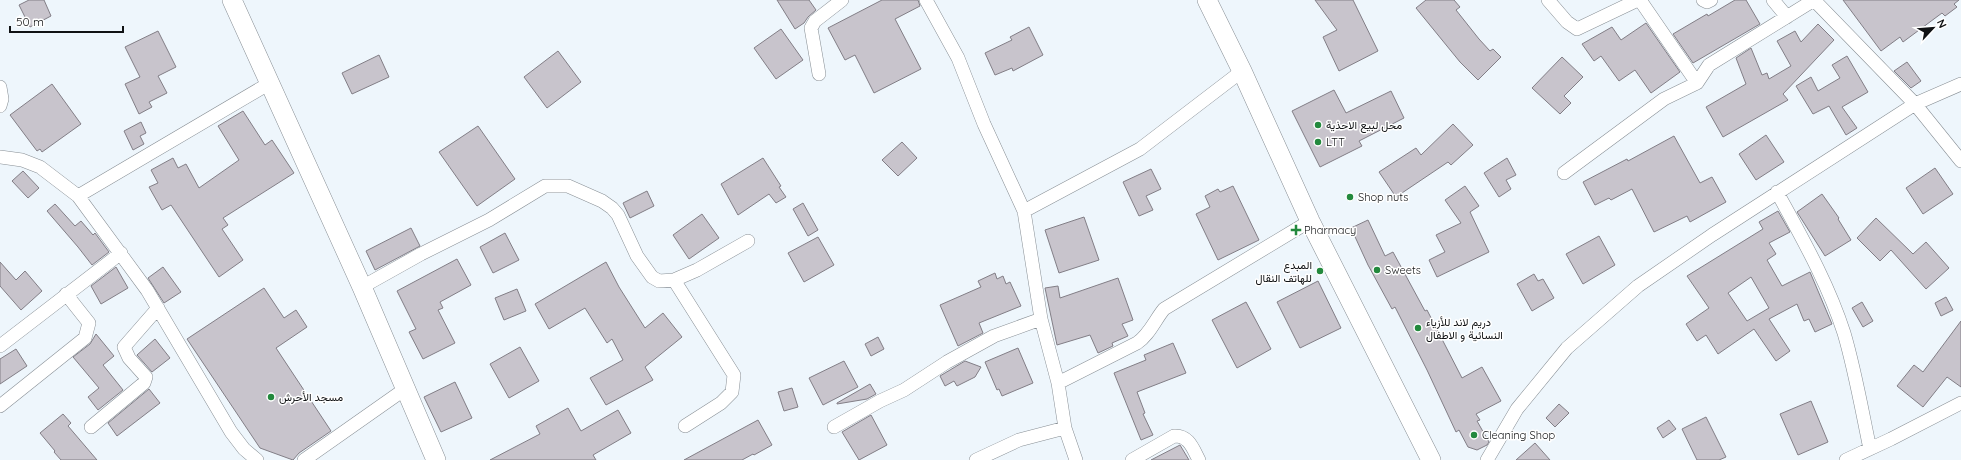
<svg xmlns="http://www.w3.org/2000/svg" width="1961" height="460" viewBox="0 0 1961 460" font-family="Quicksand,Vazirmatn,sans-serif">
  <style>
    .building { fill: #c8c4cc; stroke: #827e86; fill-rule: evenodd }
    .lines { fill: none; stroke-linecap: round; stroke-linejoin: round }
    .street-casing { stroke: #888f95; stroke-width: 14 }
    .secondary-casing { stroke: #888f95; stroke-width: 20 }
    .street { stroke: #fff; stroke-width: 13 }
    .secondary { stroke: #fff; stroke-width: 19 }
    .poi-dot { fill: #23893d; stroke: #fff; stroke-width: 1.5 }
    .labels { text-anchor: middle; stroke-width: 3; stroke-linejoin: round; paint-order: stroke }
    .poi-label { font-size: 11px; fill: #101214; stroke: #fff; text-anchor: start }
  </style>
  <rect width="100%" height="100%" fill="#eef6fc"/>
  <path class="building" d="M29 0H44L51 16 30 27 19 5Z
    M777 0H809L816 10 808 17 804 23 795 29Z
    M882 0H918L920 6 895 19 921 69 874 93 855 55 845 60 828 28Z
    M1315 0H1353L1378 51 1339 71 1323 37 1337 30Z
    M1426 0H1454L1460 7 1456 10 1479 39 1490 51 1493 49 1501 57 1478 80 1460 62 1416 8Z
    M1735 0H1746L1760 24 1693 63 1673 34 1707 14 1708 16Z
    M1843 0H1959L1954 4 1957 7 1945 16 1942 13 1903 42 1900 37 1881 51Z
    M1646 23 1680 72 1651 93 1635 70 1619 81 1601 56 1594 61 1582 44 1612 27 1621 40Z
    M1818 24 1834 40 1783 94 1788 100 1723 137 1706 107 1746 84 1736 58 1751 48 1762 75 1767 73 1769 79 1791 66 1777 41 1795 31 1801 42Z
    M1029 27 1043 55 1013 71 1012 68 995 75 985 53 1012 40 1010 37Z
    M781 29 803 60 776 79 754 48Z
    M158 31 176 67 158 76 167 93 149 102 152 107 139 114 125 84 140 77 125 47Z
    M558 51 581 82 547 108 524 77Z
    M379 55 389 77 352 94 342 73Z
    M1847 56 1868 92 1842 107 1857 128 1846 135 1829 106 1813 114 1796 86 1811 77 1818 91 1840 78 1832 65Z
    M1562 57 1583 77 1564 96 1571 103 1560 114 1532 88Z
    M1907 62 1921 81 1911 88 1894 71Z
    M52 84 81 124 42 152 40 149 37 151 10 115Z
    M1334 90 1346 113 1391 91 1404 118 1359 141 1362 146 1320 167 1292 111Z
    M243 111 265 145 272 140 294 173 223 218 228 225 222 229 243 260 219 277 171 205 162 210 149 187 158 183 151 170 173 158 178 168 186 164 199 188 239 160 218 126Z
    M141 122 146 133 140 136 144 144 133 150 124 131Z
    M1453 124 1473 145 1451 165 1448 162 1396 197 1379 172 1416 148 1421 155Z
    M478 126 515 179 477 206 439 152Z
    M1766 135 1784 162 1756 180 1739 154Z
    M1674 136 1700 183 1712 177 1726 202 1690 222 1687 216 1654 232 1632 189 1611 200 1609 198 1595 205 1583 182 1627 159 1628 161Z
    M902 142 917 158 898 176 882 160Z
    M763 158 781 186 779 187 786 197 776 203 769 194 738 215 721 184Z
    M1507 158 1516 175 1506 180 1511 189 1499 197 1484 173Z
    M1935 168 1953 194 1923 214 1906 188Z
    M1151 169 1161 189 1146 196 1153 210 1139 216 1123 182Z
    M23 171 39 188 28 198 12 181Z
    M1233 186 1259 240 1218 260 1196 214 1210 207 1205 196 1218 189 1220 192Z
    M1465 186 1479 206 1470 212 1489 252 1437 277 1429 260 1445 252 1436 235 1461 223 1445 200Z
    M647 191 654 206 630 218 623 203Z
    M1822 194 1839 218 1838 219 1851 240 1825 256 1797 212Z
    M803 203 818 230 808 236 793 209Z
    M55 204 75 226 81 221 93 235 95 233 109 252 92 265 78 247 47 211Z
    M1778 211 1790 232 1769 243 1776 254 1767 260 1782 286 1810 272 1832 324 1815 332 1809 319 1804 321 1797 304 1769 319 1790 351 1776 361 1754 329 1718 354 1706 335 1697 341 1686 324 1709 308 1687 276 1763 229 1759 222ZM1751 277 1769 308 1747 321 1728 293Z
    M702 214 719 238 689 259 673 235Z
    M1084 217 1099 260 1059 273 1045 230Z
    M1876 218 1913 254 1926 242 1949 268 1926 289 1891 250 1880 261 1857 238Z
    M1368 220 1385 256 1393 252 1425 311 1427 310 1462 378 1482 367 1501 401 1476 414 1480 420 1477 421 1489 442 1487 445 1477 450 1468 447 1459 430 1456 432 1427 370 1395 307 1392 309 1368 265 1351 228Z
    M411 228 420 246 375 270 366 251Z
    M505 233 519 260 493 273 480 247Z
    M1599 236 1615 265 1583 284 1566 254Z
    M818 237 834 265 804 282 788 253Z
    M457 259 471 285 440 302 443 308 438 310 455 343 423 359 409 332 416 329 397 291Z
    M0 262 16 280 25 271 42 291 21 310 0 286Z
    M606 262 619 287 645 328 663 313 682 337 645 367 653 380 606 405 590 378 623 360 612 339 607 343 585 308 549 329 535 304Z
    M116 267 128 288 101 304 91 286Z
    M163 267 181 292 164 303 148 278Z
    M995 273 997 279 1003 276 1006 284 1010 282 1021 306 979 323 983 333 958 346 940 305 981 287 978 281Z
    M1534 274 1538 281 1543 279 1554 298 1532 311 1517 284Z
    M1118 278 1133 320 1122 324 1128 336 1112 343 1113 346 1098 353 1090 335 1057 345 1045 288 1058 286 1060 298Z
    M1318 281 1341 328 1300 348 1277 302Z
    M264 288 284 318 296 310 307 327 276 348 331 431 299 453 293 460 260 448 187 339Z
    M517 289 526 311 504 320 495 298Z
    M1946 297 1953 310 1941 316 1935 303Z
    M1246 302 1271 349 1237 368 1212 320Z
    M1862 302 1873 321 1863 327 1852 308Z
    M1961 321V387L1947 377 1923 407 1897 386 1914 365 1923 372Z
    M96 334 114 356 103 365 123 390 98 410 88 397 99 388 73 357 90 344Z
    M878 337 884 349 871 356 865 344Z
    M155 339 170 358 152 372 137 355Z
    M1173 343 1186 373 1137 392 1145 413 1143 414 1153 435 1141 440 1114 373 1146 360 1144 355Z
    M520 347 539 381 509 398 490 364Z
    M1018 348 1033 383 1002 396 999 389 997 390 985 362Z
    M16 349 27 366 0 384V359Z
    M844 361 858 387 823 405 809 378Z
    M965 361 981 367 975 377 957 386 954 381 945 386 940 376Z
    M455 382 472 418 441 432 424 397Z
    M870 384 876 394 867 399 837 404V403Z
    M792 388 798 407 784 411 778 392Z
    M149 389 160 403 117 436 108 423Z
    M1811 401 1828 442 1798 455 1780 414Z
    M1559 404 1569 413 1555 427 1546 418Z
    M568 408 581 431 618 410 631 433 593 455 596 460H490L540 434 536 426Z
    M63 414 71 423 68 426 97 460H61L54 452 55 451 40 433Z
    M871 415 887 445 859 460 842 432Z
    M1706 417 1726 457 1719 460H1697L1682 429Z
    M758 420 772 445 754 455 753 454 742 460H684Z
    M1669 420 1676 429 1663 438 1657 428Z
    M1535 443 1550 460H1516Z
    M1180 445 1189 460H1151Z"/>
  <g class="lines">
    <g class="street-casing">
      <path id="street" d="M926 0 958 58 984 124 1024 211 1041 319 1058 383 1065 428 1076 460
        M1548 0 1567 22 1577 29 1638 0
        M1640 0 1697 83
        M1703 0 1707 2 1711 0
        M1773 0 1787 17
        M1814 0 1915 104 1961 161
        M819 74 811 28 815 21 842 0
        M0 87 2 99 0 106
        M0 157 22 160 40 167 78 196 147 290 231 432 244 449 257 460
        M1564 173 1664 99 1697 83 1709 65 1814 0
        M1777 192C1802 238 1828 283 1844 333 1855 370 1862 411 1870 449
        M78 196 270 83
        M1024 211 1140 149 1242 71
        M674 280 734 375 732 392 721 403 685 426
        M362 287 421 254 489 220 545 186H568L602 201 612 208 618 215 637 256 652 277 659 281 674 280 697 270 748 241
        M0 346 121 253
        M1058 383 1137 343C1149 335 1155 320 1164 309L1310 221
        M0 406 85 338 89 323 66 294
        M91 427 144 383 146 377 129 358 124 347 158 308
        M834 427 880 401 904 390 947 362 994 336 1041 319
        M304 460 405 389
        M976 460 1019 440 1065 428
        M1132 460 1174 436C1189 435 1193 449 1199 460
        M1487 460 1517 409 1567 348 1638 286 1712 235 1915 104 1961 84
        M1846 460 1891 439 1961 403"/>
    </g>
    <g class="secondary-casing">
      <path id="secondary" d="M232 0 362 287 436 460
        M1207 0 1242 71 1310 221 1431 460"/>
    </g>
    <use href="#street" class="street"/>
    <use href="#secondary" class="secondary"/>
  </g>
  <g class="poi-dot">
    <circle cx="1318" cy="125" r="4"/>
    <circle cx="1318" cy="142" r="4"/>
    <circle cx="1350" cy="197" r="4"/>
    <path d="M1294 224h4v4h4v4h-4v4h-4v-4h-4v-4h4z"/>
    <circle cx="1377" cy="270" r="4"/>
    <circle cx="1320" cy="271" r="4"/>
    <circle cx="1418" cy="328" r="4"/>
    <circle cx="271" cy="397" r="4"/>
    <circle cx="1474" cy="435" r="4"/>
  </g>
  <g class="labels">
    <g class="poi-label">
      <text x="1326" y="129">محل لبيع الاحذية</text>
      <text x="1326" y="146">LTT</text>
      <text x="1358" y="201">Shop nuts</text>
      <text x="1304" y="234">Pharmacy</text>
      <text x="1312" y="269" text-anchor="end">المبدع<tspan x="1312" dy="13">للهاتف النقال</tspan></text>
      <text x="1385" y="274">Sweets</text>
      <text x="1426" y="326">دريم لاند للأزياء<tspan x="1426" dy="13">النسائية و الاطفال</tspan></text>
      <text x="279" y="401">مسجد الأحرش</text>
      <text x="1482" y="439">Cleaning Shop</text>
    </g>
  </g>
  <g transform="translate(1933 28) rotate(64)" stroke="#ffffff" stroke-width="3" paint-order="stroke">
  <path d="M0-3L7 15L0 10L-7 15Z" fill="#101214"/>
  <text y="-6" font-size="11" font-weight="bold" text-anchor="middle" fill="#101214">N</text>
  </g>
  <path d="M10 26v6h113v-6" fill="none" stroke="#101214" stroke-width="2"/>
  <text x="16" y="26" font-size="12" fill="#101214" stroke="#ffffff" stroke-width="3" paint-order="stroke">50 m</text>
</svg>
